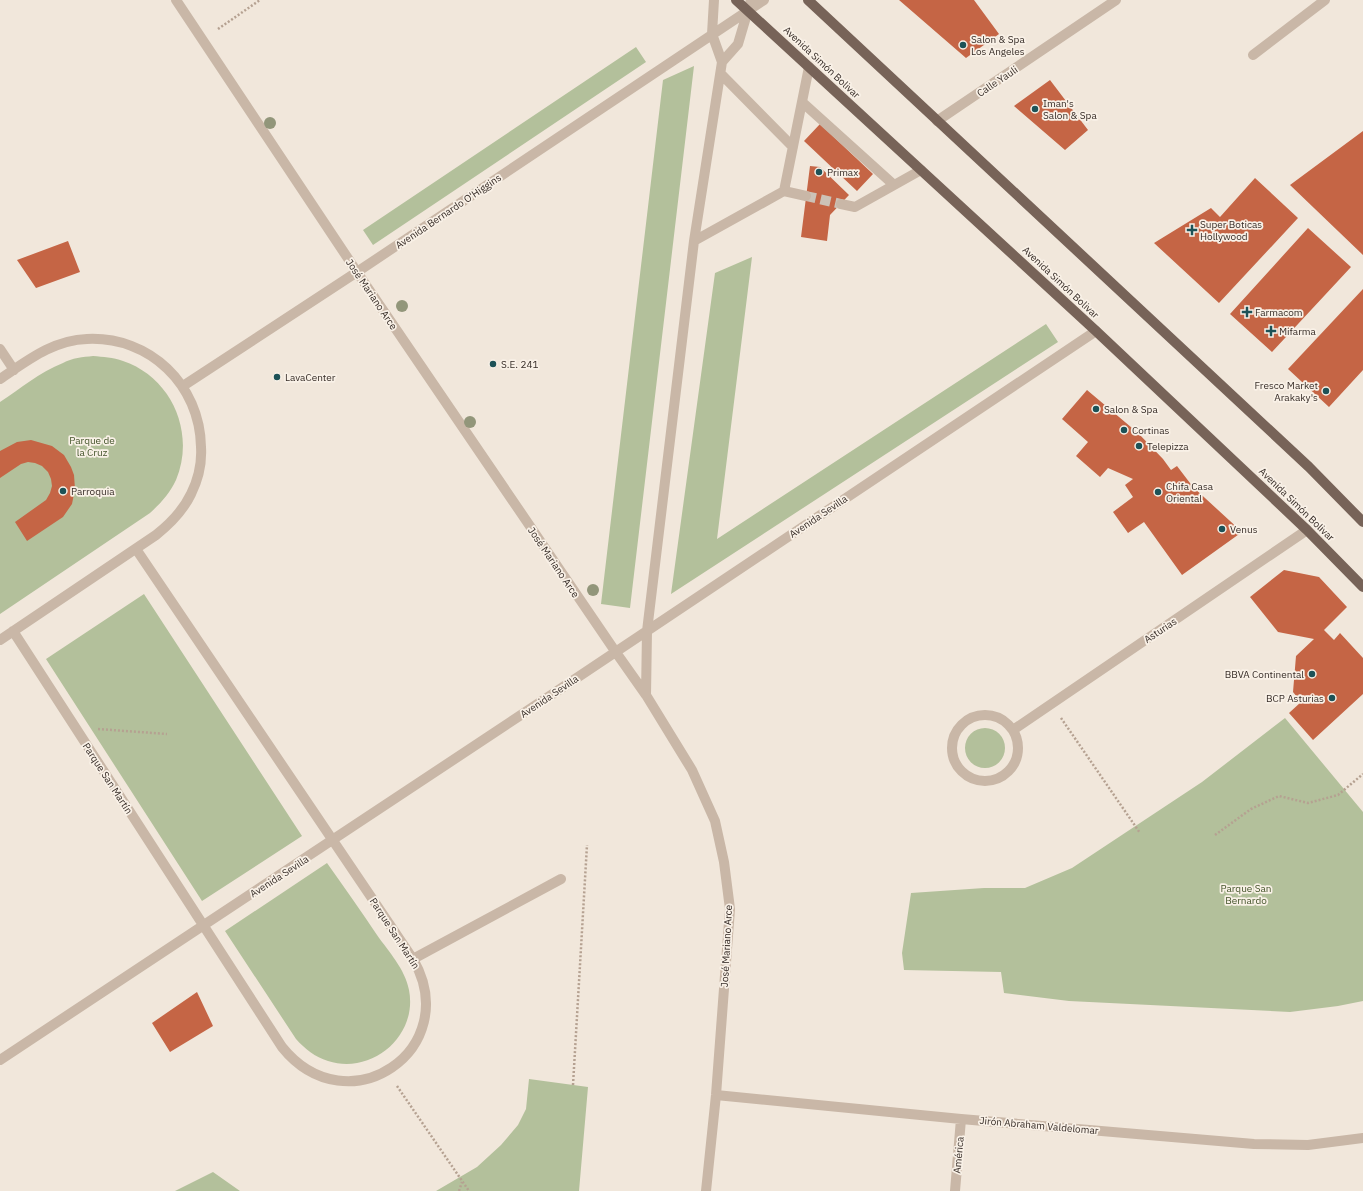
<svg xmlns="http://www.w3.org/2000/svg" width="1363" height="1191" viewBox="0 0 1363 1191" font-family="'IBM Plex Sans',sans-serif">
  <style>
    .green { fill: #b3c09b }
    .building { fill: #c56545 }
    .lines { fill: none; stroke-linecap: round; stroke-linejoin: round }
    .minor-tunnel { stroke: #ccc2b7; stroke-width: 10; stroke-dasharray: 10 5; stroke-linecap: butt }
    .path { stroke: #b5a191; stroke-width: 2.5; stroke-dasharray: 2 2; stroke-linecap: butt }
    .minor { stroke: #c9b7a7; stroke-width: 10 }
    .major { stroke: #776358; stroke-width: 10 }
    .tree { fill: #92967a }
    .poi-dot { fill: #1d5257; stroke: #f9f1e7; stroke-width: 1.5 }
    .labels { text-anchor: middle; stroke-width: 3.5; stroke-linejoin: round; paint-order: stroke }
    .poi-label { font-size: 10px; fill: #362c27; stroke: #f9f1e7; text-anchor: start }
    .street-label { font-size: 10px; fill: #362c27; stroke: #f9f1e7 }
    .park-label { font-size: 10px; fill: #44542b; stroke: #f9f1e7 }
  </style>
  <rect width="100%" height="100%" fill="#f1e7db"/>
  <path class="green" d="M636 47 646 62 373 245 363 230Z
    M694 66 630 608 601 604 663 80Z
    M752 257 717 539 1046 324 1058 342 671 594 715 273Z
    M93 356C103 357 113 357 123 361 171 377 196 432 176 480 170 493 161 503 150 513L0 614V402C20 389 40 372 63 363 72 358 83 357 93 356Z
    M144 594 302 836 202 901 46 659Z
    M1285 718 1363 812V1001L1338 1006 1290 1012 1069 1001 1004 993 1001 972 904 970 902 953 911 893 984 888H1025L1072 868 1202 782Z
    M965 748a20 20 0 1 1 40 0a20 20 0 1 1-40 0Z
    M327 863C344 887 361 911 377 935 389 952 405 969 409 990 418 1036 372 1075 328 1061 315 1057 305 1049 296 1039L225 931Z
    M529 1079 588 1087 579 1191H436L477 1167 501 1145 518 1125 526 1109Z
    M213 1172 240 1191H175Z"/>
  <path class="building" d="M899 0H974L999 34 966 58Z
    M1050 80 1088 130 1065 150 1014 106Z
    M820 124 873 174 857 191 804 141Z
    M1363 131V255L1290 185Z
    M810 166 820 167 849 195 830 215 827 241 801 237Z
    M1255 178 1298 218 1219 303 1154 243 1211 208 1220 217Z
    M1308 228 1351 267 1272 352 1230 314Z
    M68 241 80 272 36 288 17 260Z
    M1363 289V370L1329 407 1288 369Z
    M1087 390 1138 433 1163 459 1171 470 1177 466 1193 487 1242 532 1182 575 1144 522 1128 533 1113 512 1133 497 1125 485 1133 479 1108 468 1100 477 1076 456 1088 442 1062 419Z
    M31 440 52 446 64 455 71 467 74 475 75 489 72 504 63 517 27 541 15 522 46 500 50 493 52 486 51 479 48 472 42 466 35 463 28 462 21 464 0 478V451L17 442Z
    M1284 570 1319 577 1347 607 1324 630 1334 640 1340 633 1363 658V694L1313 740 1289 713 1301 702 1293 692 1296 656 1314 639 1278 632 1250 597Z
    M197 992 213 1026 170 1052 152 1023Z"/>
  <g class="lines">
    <path class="minor-tunnel" d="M806 196 841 204"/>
    <path class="path" d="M218 29 260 0
      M1061 718 1140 833
      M98 729 167 734
      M1215 835 1251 809 1279 796 1308 803 1338 795 1363 774
      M573 1085 587 845
      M397 1086 469 1191
      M459 1191 462 1182"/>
    <path class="minor" d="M176 0 357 272 615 651 646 695 692 770 715 821 724 862 730 909 716 1095 706 1191
      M1253 55 1325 0
      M722 62 738 44 751 0
      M721 74 793 147
      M802 102 894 185
      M937 121 1116 0
      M784 191 809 67
      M841 204 855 207 921 170
      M694 241 784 191 806 196
      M0 349 14 370
      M0 379C27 361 53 340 87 339 150 336 200 385 201 447 202 463 198 480 191 494 183 511 171 523 156 535L0 640
      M183 386 357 272 764 0
      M13 631 282 1047C348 1129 465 1049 413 959L136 549
      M646 695 647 631 694 241 722 62 712 34 714 0
      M952 748a33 33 0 1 1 66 0a33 33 0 1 1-66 0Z
      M1013 730 1307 530
      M413 959 561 879
      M0 1060C367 820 731 574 1096 331
      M716 1095 961 1119 1254 1144 1308 1145 1363 1138
      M955 1191 961 1119"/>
    <path class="major" d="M736 0 1096 331 1307 530 1363 587
      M808 0 1309 467 1363 522"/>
  </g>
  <g class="tree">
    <circle cx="270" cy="123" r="6"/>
    <circle cx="402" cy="306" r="6"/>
    <circle cx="470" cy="422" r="6"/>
    <circle cx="593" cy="590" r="6"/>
  </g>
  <g class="poi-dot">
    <circle cx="963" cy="45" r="4"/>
    <circle cx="1035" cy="109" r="4"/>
    <circle cx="819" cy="172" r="4"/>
    <path d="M1190 224h4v4h4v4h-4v4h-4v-4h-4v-4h4z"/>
    <path d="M1245 306h4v4h4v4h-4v4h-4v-4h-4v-4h4z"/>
    <path d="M1269 325h4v4h4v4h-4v4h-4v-4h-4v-4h4z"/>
    <circle cx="493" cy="364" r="4"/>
    <circle cx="277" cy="377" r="4"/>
    <circle cx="1326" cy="391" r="4"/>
    <circle cx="1096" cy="409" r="4"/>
    <circle cx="1124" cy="430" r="4"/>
    <circle cx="1139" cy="446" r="4"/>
    <circle cx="63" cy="491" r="4"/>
    <circle cx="1158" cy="492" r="4"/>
    <circle cx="1222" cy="529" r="4"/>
    <circle cx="1312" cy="674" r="4"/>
    <circle cx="1332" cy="698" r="4"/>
  </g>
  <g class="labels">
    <g class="poi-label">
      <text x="971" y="43">Salon &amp; Spa<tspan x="971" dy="12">Los Angeles</tspan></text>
      <text x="1043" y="107">Iman's<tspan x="1043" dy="12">Salon &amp; Spa</tspan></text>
      <text x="827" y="176">Primax</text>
      <text x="1200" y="228">Super Boticas<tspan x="1200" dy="12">Hollywood</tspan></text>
      <text x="1255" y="316">Farmacom</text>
      <text x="1279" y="335">Mifarma</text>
      <text x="501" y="368">S.E. 241</text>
      <text x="285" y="381">LavaCenter</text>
      <text x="1318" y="389" text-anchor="end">Fresco Market<tspan x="1318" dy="12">Arakaky's</tspan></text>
      <text x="1104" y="413">Salon &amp; Spa</text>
      <text x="1132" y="434">Cortinas</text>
      <text x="1147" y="450">Telepizza</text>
      <text x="1166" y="490">Chifa Casa<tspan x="1166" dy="12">Oriental</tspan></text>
      <text x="71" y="495">Parroquia</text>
      <text x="1230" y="533">Venus</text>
      <text x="1304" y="678" text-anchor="end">BBVA Continental</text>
      <text x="1324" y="702" text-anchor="end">BCP Asturias</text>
    </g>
    <g class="street-label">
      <text transform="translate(822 62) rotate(43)" y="4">Avenida Simón Bolivar</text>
      <text transform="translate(997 81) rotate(-34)" y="4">Calle Yauli</text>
      <text transform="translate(448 211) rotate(-34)" y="4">Avenida Bernardo O'Higgins</text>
      <text transform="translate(1061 282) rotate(43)" y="4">Avenida Simón Bolivar</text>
      <text transform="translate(372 294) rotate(56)" y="4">José Mariano Arce</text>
      <text transform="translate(1297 504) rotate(44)" y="4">Avenida Simón Bolivar</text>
      <text transform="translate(818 516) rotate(-34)" y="4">Avenida Sevilla</text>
      <text transform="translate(554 562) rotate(56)" y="4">José Mariano Arce</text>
      <text transform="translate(1160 630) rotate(-34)" y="4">Asturias</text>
      <text transform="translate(549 696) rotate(-34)" y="4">Avenida Sevilla</text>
      <text transform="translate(108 778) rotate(57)" y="4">Parque San Martín</text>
      <text transform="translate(279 876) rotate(-33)" y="4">Avenida Sevilla</text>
      <text transform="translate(395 933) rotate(57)" y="4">Parque San Martín</text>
      <text transform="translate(726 946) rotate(-87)" y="4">José Mariano Arce</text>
      <text transform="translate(1039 1125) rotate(5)" y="4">Jirón Abraham Valdelomar</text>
      <text transform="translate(958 1155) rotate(-85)" y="4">América</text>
    </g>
    <g class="park-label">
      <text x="92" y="444">Parque de<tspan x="92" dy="12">la Cruz</tspan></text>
      <text x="1246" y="892">Parque San<tspan x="1246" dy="12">Bernardo</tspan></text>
    </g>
  </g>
</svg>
